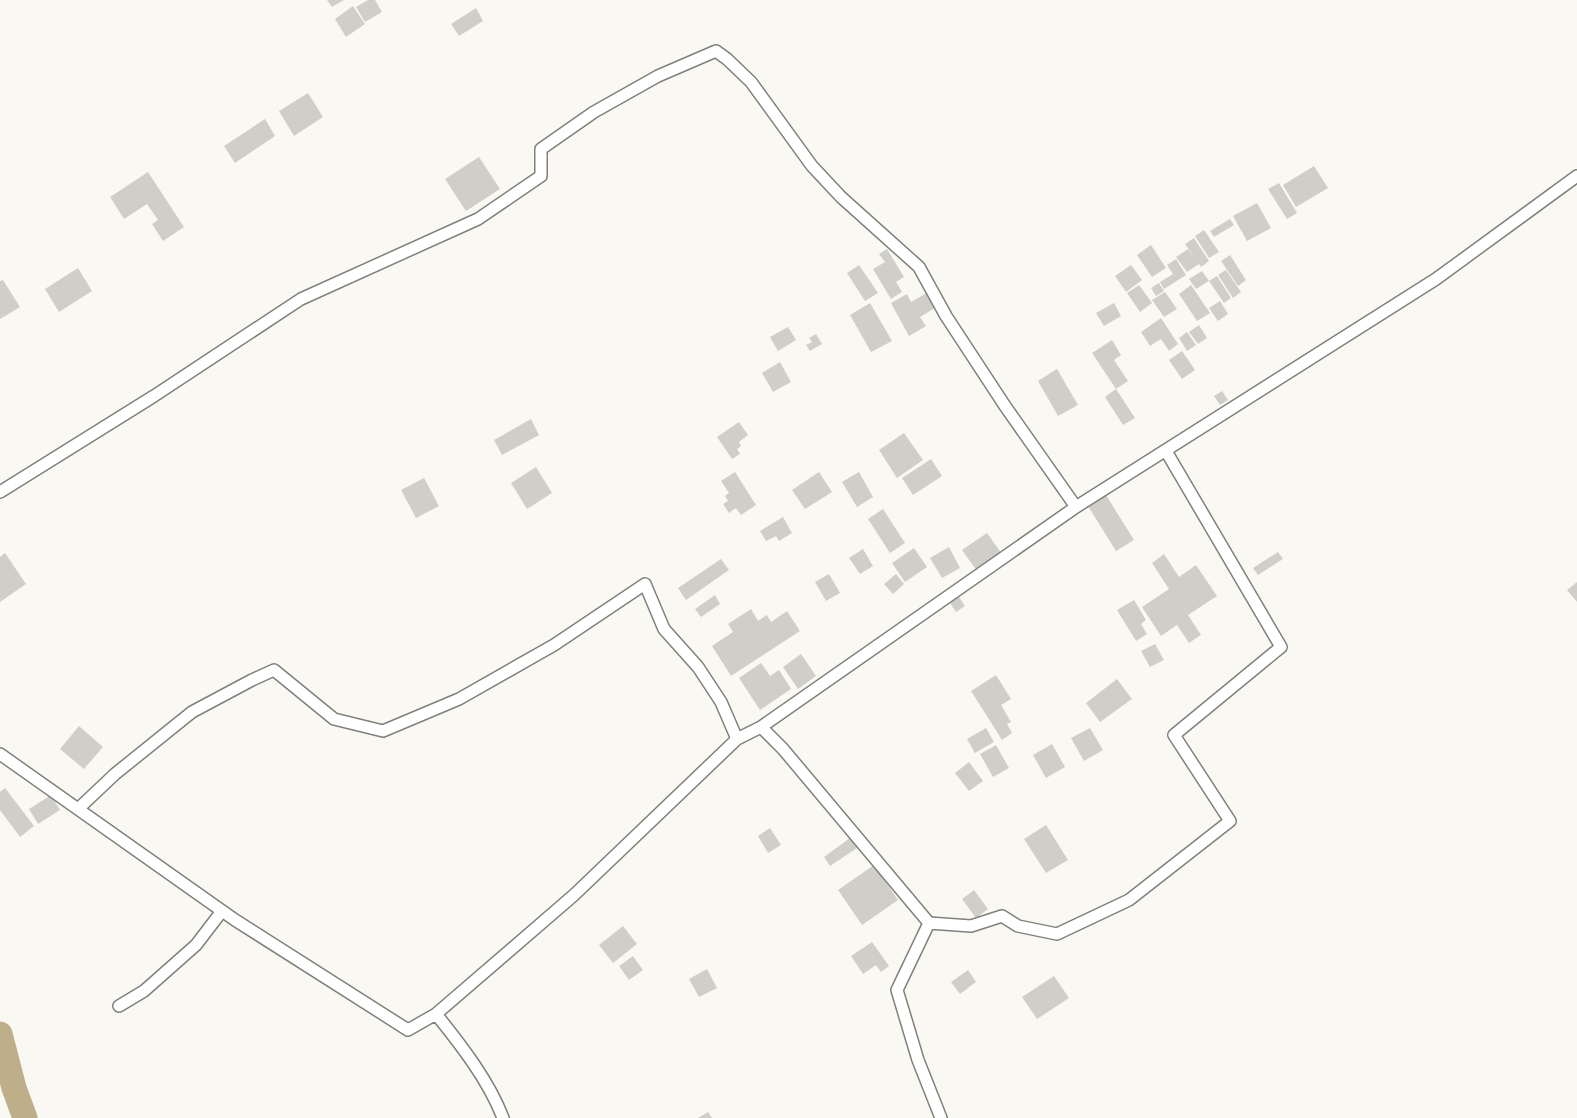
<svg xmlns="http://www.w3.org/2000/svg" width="1577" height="1118" viewBox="0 0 1577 1118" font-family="Lora,serif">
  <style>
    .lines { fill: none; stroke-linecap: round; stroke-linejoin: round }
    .river { stroke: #beae89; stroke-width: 25 }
    .building { fill: #d0cec9 }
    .minor-casing { stroke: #81807b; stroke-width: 14 }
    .minor { stroke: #fff; stroke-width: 11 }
  </style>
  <rect width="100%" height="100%" fill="#faf8f3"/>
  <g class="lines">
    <path class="river" d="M0 1034 14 1088 25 1118"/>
  </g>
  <path class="building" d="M327 0H344L332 7Z
    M368 0H375L382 12 365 22 356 7Z
    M353 6 365 24 346 37 335 19Z
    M476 8 483 21 459 36 451 24Z
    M308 93 323 117 294 136 279 111Z
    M265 119 275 136 235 163 224 146Z
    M479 157 500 189 466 211 445 179Z
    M1314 166 1328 188 1296 207 1283 185Z
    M148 172 184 227 163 241 152 224 158 220 147 204 124 219 110 197Z
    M1279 183 1297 213 1287 219 1268 189Z
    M1257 203 1271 228 1247 241 1233 216Z
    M1230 219 1234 225 1214 237 1210 231Z
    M1204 230 1219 252 1209 258 1195 236Z
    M1194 238 1209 261 1201 267 1199 264 1187 272 1176 257 1188 249 1196 259 1185 244Z
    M1151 245 1166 268 1152 277 1137 255Z
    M887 249 904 277 896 282 902 292 891 299 873 269 885 262 879 254Z
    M1230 255 1246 280 1238 286 1221 261Z
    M1176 259 1186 275 1164 289 1160 282 1173 274 1167 265Z
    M859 265 878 293 865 301 847 273Z
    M1131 265 1142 280 1126 292 1115 276Z
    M78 268 92 291 59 312 45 289Z
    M1226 270 1241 292 1233 298 1218 275Z
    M1202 271 1209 281 1196 289 1189 279Z
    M1217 276 1231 298 1224 303 1209 281Z
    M3 280 20 307 0 319V281Z
    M1159 283 1164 291 1156 296 1151 288Z
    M1139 285 1152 303 1140 312 1127 293Z
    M1191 285 1210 313 1197 321 1179 294Z
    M930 291 938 306 920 317 926 326 909 336 891 303 907 294 911 302Z
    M1165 292 1177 309 1164 317 1152 300Z
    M1220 301 1228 314 1218 321 1209 308Z
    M870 303 892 341 871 352 850 315Z
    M1114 303 1121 316 1104 326 1096 313Z
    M1161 318 1178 344 1169 351 1161 339 1150 346 1141 332Z
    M1199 325 1207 338 1198 344 1189 332Z
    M788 327 796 340 778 351 770 337Z
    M1187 332 1196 345 1187 351 1179 338Z
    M816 334 822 344 810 351 806 345 812 342 809 338Z
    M1112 340 1121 355 1114 360 1128 381 1116 389 1092 353Z
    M1182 351 1195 370 1182 379 1169 360Z
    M780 362 791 382 773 392 762 373Z
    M1057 369 1078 405 1058 416 1038 381Z
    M1116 389 1135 418 1123 425 1105 397Z
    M1222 391 1228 400 1220 405 1214 396Z
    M531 419 539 435 502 455 494 440Z
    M739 422 748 435 739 442 741 446 737 449 740 454 732 459 717 437Z
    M904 433 923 460 897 478 879 450Z
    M931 459 942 476 913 495 902 478Z
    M536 467 552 493 527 509 511 483Z
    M735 472 756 505 741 515 736 508 729 513 723 504 728 501 725 496 729 493 721 481Z
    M819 472 832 492 805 509 792 490Z
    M859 472 873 497 857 507 842 482Z
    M424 478 439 506 416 518 401 490Z
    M1106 495 1134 540 1116 551 1088 506Z
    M883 509 905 543 890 553 868 519Z
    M783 517 792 533 779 541 776 536 766 541 760 531Z
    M987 533 1002 554 977 571 962 550Z
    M949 547 960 568 942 578 930 558Z
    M914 548 927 567 905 582 892 563Z
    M863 549 873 566 860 574 849 558Z
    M1278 552 1283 559 1258 575 1253 568Z
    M5 553 26 584 0 602V557Z
    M1164 554 1179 577 1196 565 1217 596 1188 615 1201 635 1189 643 1177 625 1161 636 1142 607 1169 589 1152 563Z
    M721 559 729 570 686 600 678 588Z
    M829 574 840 593 826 601 815 582Z
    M896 574 904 584 893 594 884 584Z
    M1577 582V602L1567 590Z
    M715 595 720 604 701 617 695 609Z
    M959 597 965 606 956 612 950 603Z
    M1134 600 1146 620 1141 624 1147 634 1136 641 1117 610Z
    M751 609 758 621 767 615 771 622 787 611 800 631 731 676 712 646 733 632 728 624Z
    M1155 644 1164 660 1150 667 1141 651Z
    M801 654 816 676 798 689 783 667Z
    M761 663 770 676 779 670 791 689 760 710 739 678Z
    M996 675 1011 699 1001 705 1011 722 1007 724 1012 733 1002 740 971 691Z
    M1117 679 1132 699 1100 722 1086 703Z
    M79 726 103 747 84 769 60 749Z
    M986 728 994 742 975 753 967 739Z
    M1090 728 1103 750 1084 761 1071 738Z
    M1052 744 1065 767 1046 778 1033 755Z
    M996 745 1009 768 993 777 980 754Z
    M969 762 983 781 969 791 955 773Z
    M5 788 34 826 20 837 0 810V792Z
    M51 795 60 810 38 824 29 809Z
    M1046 825 1068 860 1046 873 1024 839Z
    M770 828 781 845 768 853 758 836Z
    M850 838 857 848 830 866 824 857Z
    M874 865 898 900 862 925 838 890Z
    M974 890 988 909 976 918 962 899Z
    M623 926 637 944 613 963 599 945Z
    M872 942 889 966 881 972 876 965 863 974 851 956Z
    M633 956 643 970 629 980 619 966Z
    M707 969 717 988 699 997 689 979Z
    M968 970 976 982 960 994 951 982Z
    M1054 976 1069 998 1037 1019 1022 997Z
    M708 1112 712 1118H698Z"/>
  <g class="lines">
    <g class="minor-casing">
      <path id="minor" d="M0 492 154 396 301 299 478 219 541 176V149L594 112 658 76 716 51 727 59 751 82 812 166 841 197 919 267 946 316 1005 406 1076 507
        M761 727 783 749 929 923 971 926 1002 916 1018 926 1057 934 1129 900 1230 821 1174 735 1281 647 1166 451
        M0 754 235 920 408 1030 436 1014C461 1045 489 1081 503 1118
        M78 809 115 774 192 712 252 680 274 670 334 719 383 731 459 699 554 645 645 584 664 629 698 667 721 702 737 739
        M929 923 897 990 918 1060 941 1118
        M119 1006 144 991 196 945 222 911
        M436 1014 574 895 737 739 761 727 1076 507 1436 279 1577 176"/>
    </g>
    <use href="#minor" class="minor"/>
  </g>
</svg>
